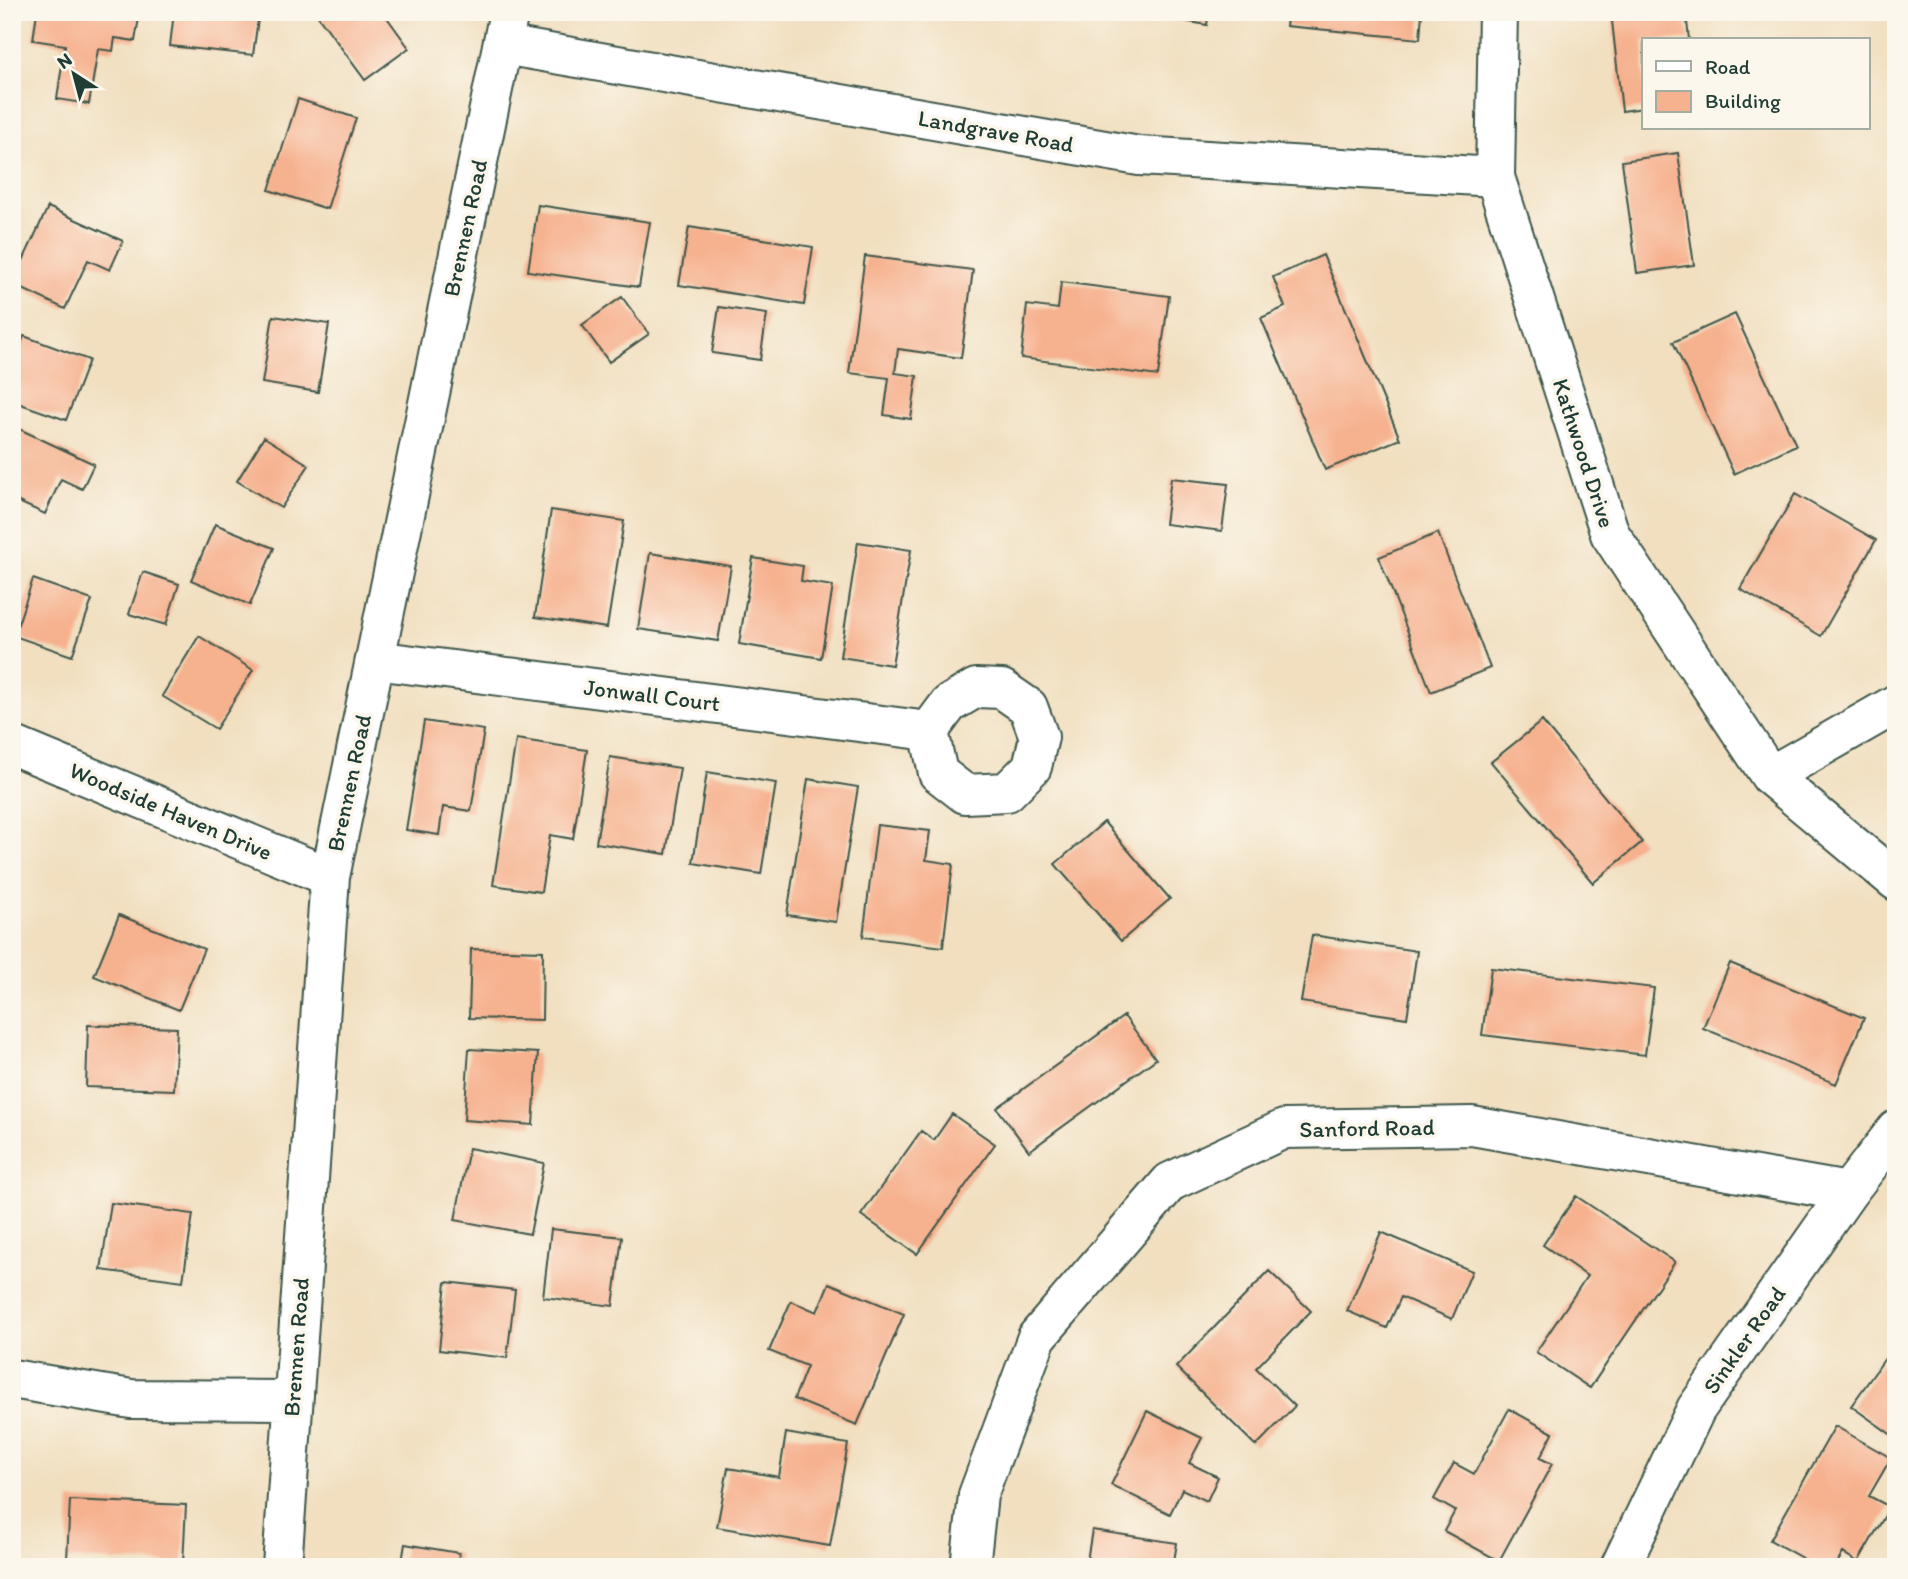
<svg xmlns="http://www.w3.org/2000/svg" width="1908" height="1579" viewBox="0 0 1908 1579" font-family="Itim,sans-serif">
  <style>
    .building { fill: #f6b18e }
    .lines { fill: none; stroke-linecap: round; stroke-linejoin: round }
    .minor-casing { stroke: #3e5549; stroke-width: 42 }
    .minor { stroke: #fff; stroke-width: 38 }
    .labels { text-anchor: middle; stroke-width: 7; stroke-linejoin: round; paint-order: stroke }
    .street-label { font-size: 23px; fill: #1f3d34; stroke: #fbf7ec }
  </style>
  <rect width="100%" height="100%" fill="#fbf7ec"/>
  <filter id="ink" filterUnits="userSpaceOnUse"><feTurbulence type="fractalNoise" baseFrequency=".0143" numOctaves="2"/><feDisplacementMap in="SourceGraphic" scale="14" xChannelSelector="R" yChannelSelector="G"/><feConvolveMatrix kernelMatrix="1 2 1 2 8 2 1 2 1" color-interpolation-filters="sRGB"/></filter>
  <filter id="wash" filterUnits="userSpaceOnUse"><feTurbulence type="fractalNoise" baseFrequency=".00686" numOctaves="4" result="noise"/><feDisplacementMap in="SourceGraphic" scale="28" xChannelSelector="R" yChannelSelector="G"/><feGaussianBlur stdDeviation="1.57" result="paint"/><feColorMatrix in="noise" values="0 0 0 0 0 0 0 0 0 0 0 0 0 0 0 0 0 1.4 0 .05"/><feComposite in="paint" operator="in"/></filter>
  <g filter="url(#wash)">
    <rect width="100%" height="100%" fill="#f1dfc0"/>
    <g id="blocks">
      <path class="building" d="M37 12H140L135 41 115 38 113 51 98 49 89 104 57 99 65 45 33 40Z
        M174 12H259L253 55 170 46Z
        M315 12H383L409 48 365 80Z
        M1135 12H1209L1207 25Z
        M1288 12H1422L1420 39 1286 26Z
        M1611 12H1686L1689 40H1644V108L1622 111Z
        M298 99 356 118 327 209 269 190Z
        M1678 153 1694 265 1637 273 1622 161Z
        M538 205 650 222 639 287 528 271Z
        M48 207 123 241 110 270 88 260 65 309 12 284Z
        M689 227 813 247 804 305 679 285Z
        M1323 255 1400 439 1325 470 1261 318 1285 307 1273 277Z
        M865 256 973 270 961 358 898 349 895 373 917 376 911 419 884 415 889 378 849 373Z
        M1061 282 1169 296 1158 376 1021 358 1027 305 1058 309Z
        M622 297 649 334 609 362 582 325Z
        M719 307 767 314 760 360 712 353Z
        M1735 314 1796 445 1734 474 1673 342Z
        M273 316 329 324 318 392 262 383Z
        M24 336 89 360 66 420 12 401V368Z
        M15 427 94 464 82 489 61 479 45 514 12 499V432Z
        M264 437 309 465 281 508 237 481Z
        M1171 478 1228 484 1222 531 1165 524Z
        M1795 494 1876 540 1821 636 1740 589Z
        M551 510 624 521 607 628 535 617Z
        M215 524 274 548 250 605 191 580Z
        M1438 533 1490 668 1431 692 1379 557Z
        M858 542 911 550 892 665 840 657Z
        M650 553 731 566 718 641 638 629Z
        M753 558 803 566 801 581 833 586 821 658 739 644Z
        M143 572 179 584 166 625 129 614Z
        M33 579 92 600 72 656 14 636Z
        M199 636 253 670 216 729 162 696Z
        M424 721 484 730 471 811 443 807 439 835 406 830Z
        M1542 721 1642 842 1593 883 1491 762Z
        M516 739 587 750 573 839 550 835 541 892 493 885Z
        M610 757 680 768 666 854 596 843Z
        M707 772 776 783 761 874 693 863Z
        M808 779 858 787 836 922 787 915Z
        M1104 822 1170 899 1121 941 1055 864Z
        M877 825 930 831 926 860 953 864 943 947 863 937Z
        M119 915 204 949 179 1010 94 976Z
        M1312 935 1417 951 1407 1018 1301 1002Z
        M471 949 543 951 542 1020 469 1018Z
        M1730 963 1864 1018 1836 1084 1703 1028Z
        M1491 968 1654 988 1645 1055 1482 1035Z
        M1124 1016 1156 1059 1029 1151 997 1108Z
        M88 1025 177 1028 174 1090 86 1087Z
        M469 1049 538 1053 533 1125 464 1120Z
        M952 1114 995 1144 917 1254 861 1215 921 1131 934 1140Z
        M469 1148 544 1163 530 1234 455 1220Z
        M1576 1196 1675 1262 1590 1388 1536 1352 1587 1276 1543 1245Z
        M111 1203 193 1214 183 1281 101 1270Z
        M551 1229 622 1237 613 1306 543 1297Z
        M1381 1232 1472 1271 1452 1319 1401 1297 1387 1328 1347 1311Z
        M1269 1271 1311 1311 1256 1368 1295 1406 1256 1446 1176 1367Z
        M446 1282 515 1290 507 1358 439 1350Z
        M829 1283 904 1314 857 1425 794 1399 807 1366 769 1351 791 1301 817 1312Z
        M1896 1343V1438L1851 1406Z
        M1509 1409 1553 1433 1540 1458 1552 1464 1499 1561 1444 1531 1455 1511 1434 1499 1454 1463 1474 1474Z
        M1147 1411 1202 1438 1189 1463 1218 1477 1207 1501 1182 1489 1170 1514 1111 1485Z
        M1835 1426 1891 1458 1869 1496 1890 1507 1858 1562 1843 1553 1835 1567H1818L1770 1540Z
        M786 1433 848 1444 830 1546 717 1527 728 1468 779 1477Z
        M70 1500 186 1505 183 1564 67 1559Z
        M1092 1530 1177 1543 1173 1567H1086Z
        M405 1544 459 1553 457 1567H401Z"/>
    </g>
  </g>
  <g filter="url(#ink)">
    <use href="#blocks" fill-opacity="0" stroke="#3e5549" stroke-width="2"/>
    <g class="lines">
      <g class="minor-casing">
        <path id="minor" d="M1498 12 1495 177 1610 534 1770 776 1896 881
          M503 45 1139 156 1495 177
          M375 660 929 731
          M976 688 1002 689 1028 707 1039 737 1032 767 1007 792 965 794 938 773 929 731 949 704Z
          M12 745 330 877
          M1770 776 1896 704
          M12 1379 131 1399 292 1400
          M282 1567 330 877 509 12
          M970 1567 978 1495 1037 1337 1170 1182 1284 1129 1472 1126 1848 1192
          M1620 1567 1696 1409 1848 1192 1896 1130"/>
      </g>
      <use href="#minor" class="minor"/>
    </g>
  </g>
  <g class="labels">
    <g class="street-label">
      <text transform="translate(996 131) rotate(10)" y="8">Landgrave Road</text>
      <text transform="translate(465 228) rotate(-78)" y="8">Brennen Road</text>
      <text transform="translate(1584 453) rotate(72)" y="8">Kathwood Drive</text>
      <text transform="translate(652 695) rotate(7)" y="8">Jonwall Court</text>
      <text transform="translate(349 783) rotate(-78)" y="8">Brennen Road</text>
      <text transform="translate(171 811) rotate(23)" y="8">Woodside Haven Drive</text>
      <text transform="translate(1367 1128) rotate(-1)" y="8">Sanford Road</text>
      <text transform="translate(1744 1340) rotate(-55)" y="8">Sinkler Road</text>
      <text transform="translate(296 1347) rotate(-86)" y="8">Brennen Road</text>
    </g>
  </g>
  <rect width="1908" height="1579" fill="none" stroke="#fbf7ec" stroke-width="42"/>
  <rect x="1642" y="38" width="228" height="91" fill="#fbf7ec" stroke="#a3ada2" stroke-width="2"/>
  <rect x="1656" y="61" width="35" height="10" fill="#ffffff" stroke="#a3ada2" stroke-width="2"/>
  <text x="1705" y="74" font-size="21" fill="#1f3d34">Road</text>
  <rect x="1656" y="91" width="35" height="21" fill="#f6b18e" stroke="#a3ada2" stroke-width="2"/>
  <text x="1705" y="108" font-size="21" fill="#1f3d34">Building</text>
  <g transform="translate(74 74) rotate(324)" stroke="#fbf7ec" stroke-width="5" paint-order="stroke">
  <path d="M0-5L12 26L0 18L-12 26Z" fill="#1f3d34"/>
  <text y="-10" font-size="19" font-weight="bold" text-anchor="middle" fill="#1f3d34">N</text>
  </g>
</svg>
